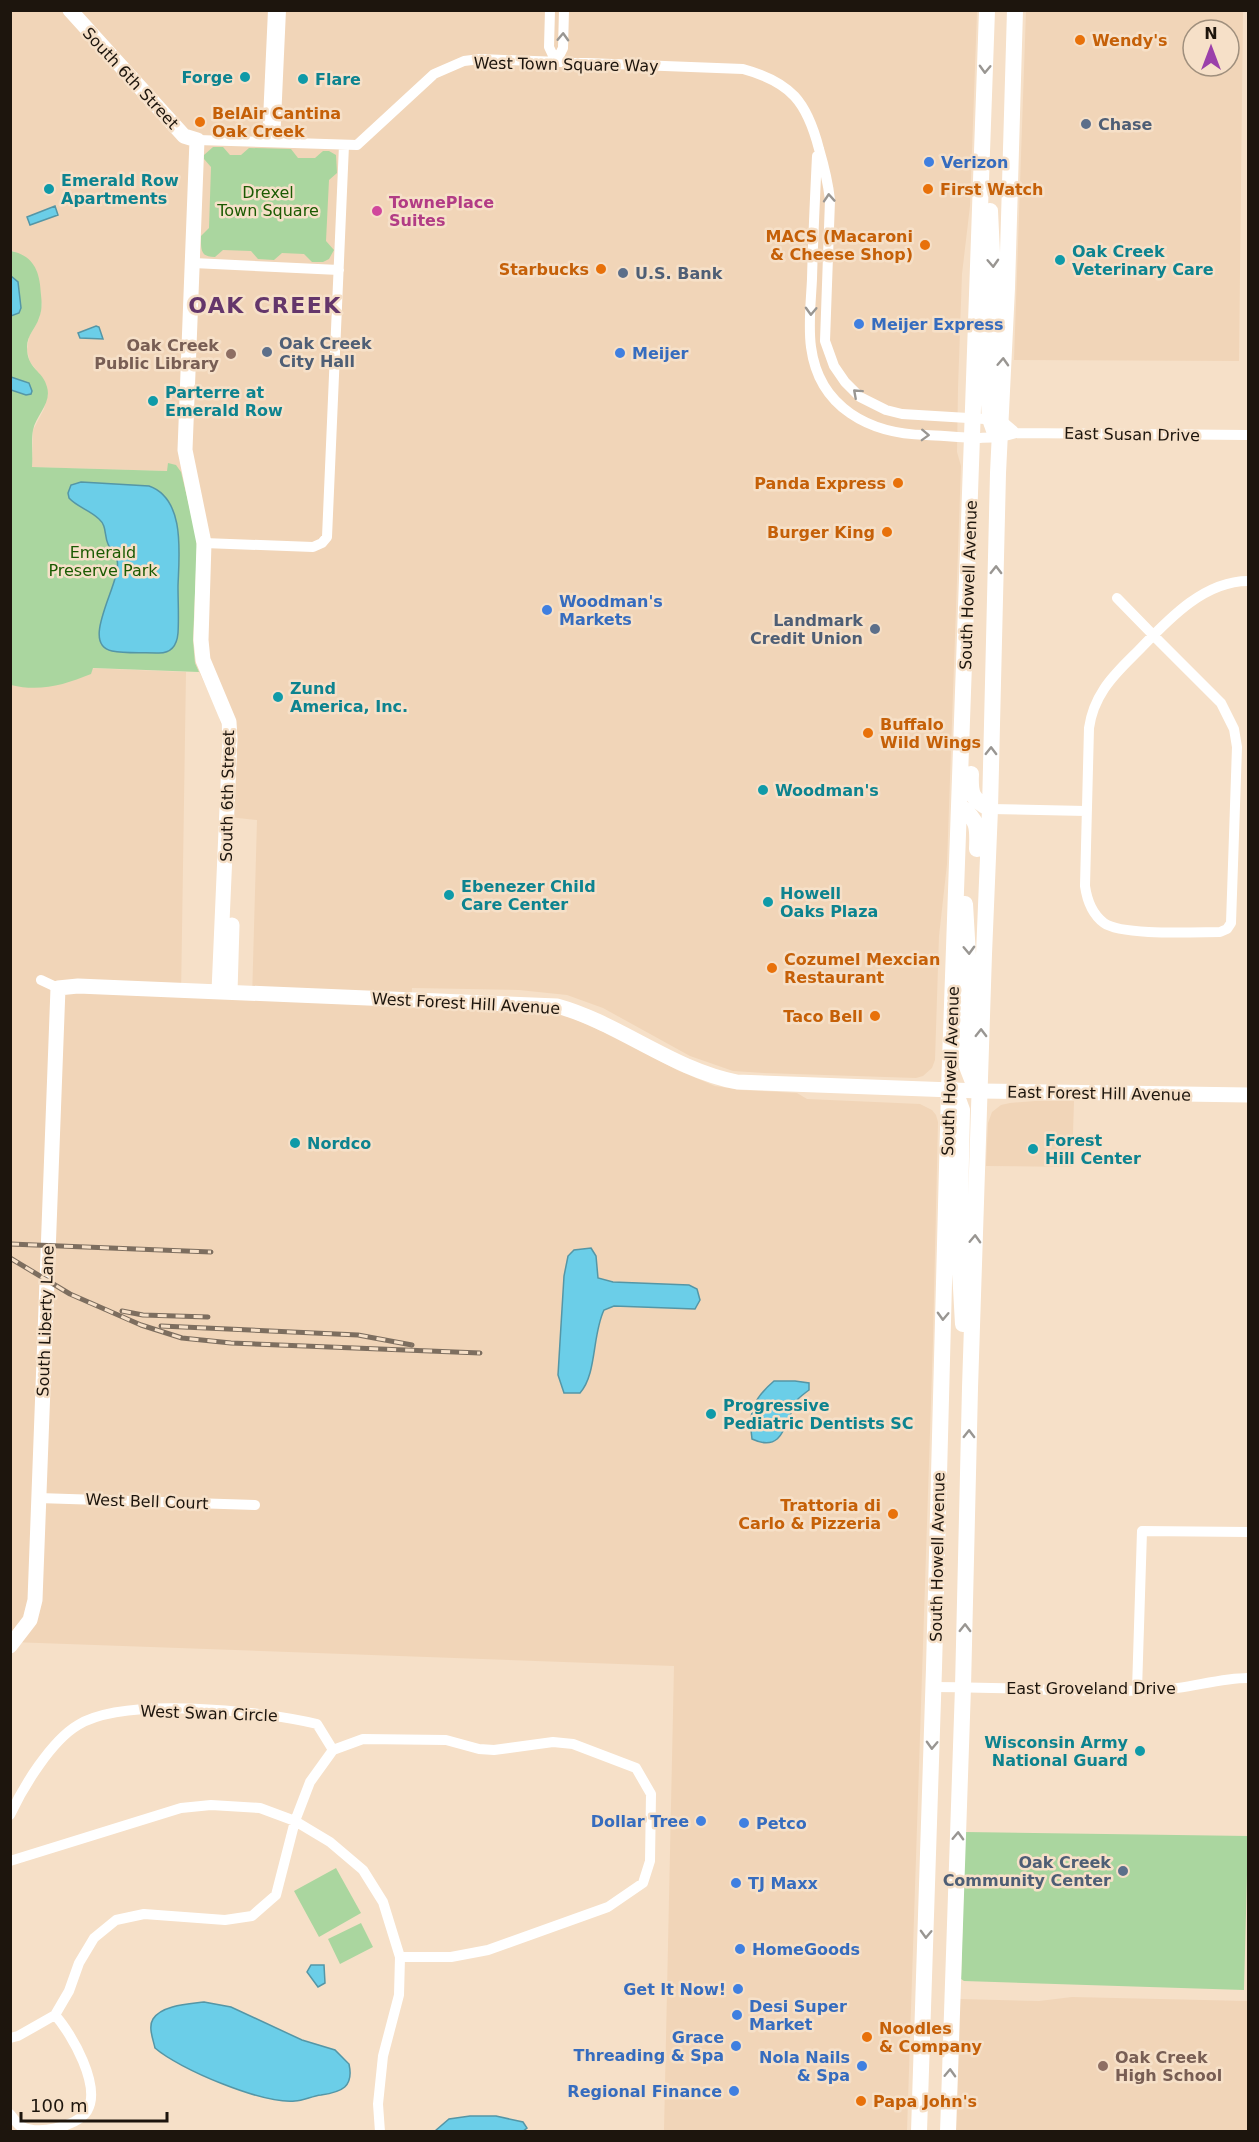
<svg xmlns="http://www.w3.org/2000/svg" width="1259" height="2142" viewBox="0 0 1259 2142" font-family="'DejaVu Sans',sans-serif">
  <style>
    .built { fill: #f1d5b8; fill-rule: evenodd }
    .green { fill: #aad69f }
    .water { fill: #6bcee8; stroke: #5496a6; stroke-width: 1.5 }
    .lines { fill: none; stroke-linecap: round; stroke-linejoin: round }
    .street { stroke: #fff; stroke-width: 10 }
    .secondary { stroke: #fff; stroke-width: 15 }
    .primary { stroke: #fff; stroke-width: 16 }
    .rail-casing { stroke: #7d6e5f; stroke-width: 5 }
    .rail { stroke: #f6e0c8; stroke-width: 3; stroke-dasharray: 9; stroke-linecap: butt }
    .oneway { stroke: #999692 }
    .food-dot { fill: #e8710a; stroke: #f6e0c8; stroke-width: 2 }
    .culture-dot { fill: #0f9aa8; stroke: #f6e0c8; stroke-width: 2 }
    .service-dot { fill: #5c6f8a; stroke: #f6e0c8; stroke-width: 2 }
    .shop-dot { fill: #3f7fe0; stroke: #f6e0c8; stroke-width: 2 }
    .hotel-dot { fill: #d1479c; stroke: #f6e0c8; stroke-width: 2 }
    .education-dot { fill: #8d6e63; stroke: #f6e0c8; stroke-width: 2 }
    .labels { text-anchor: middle; stroke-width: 5; stroke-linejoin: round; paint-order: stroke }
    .food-label { font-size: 16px; font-weight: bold; fill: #c56008; stroke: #f6e0c8; text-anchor: start }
    .street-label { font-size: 16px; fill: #1d150d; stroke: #f6e0c8 }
    .culture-label { font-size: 16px; font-weight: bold; fill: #0d838f; stroke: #f6e0c8; text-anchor: start }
    .service-label { font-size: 16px; font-weight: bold; fill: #4e5e75; stroke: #f6e0c8; text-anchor: start }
    .shop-label { font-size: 16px; font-weight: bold; fill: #366cbe; stroke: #f6e0c8; text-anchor: start }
    .park-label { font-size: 16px; fill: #1b5a02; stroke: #f6e0c8 }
    .hotel-label { font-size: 16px; font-weight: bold; fill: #b23c85; stroke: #f6e0c8; text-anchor: start }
    .education-label { font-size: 16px; font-weight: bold; fill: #785e54; stroke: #f6e0c8; text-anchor: end }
    .district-label { font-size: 22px; font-weight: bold; letter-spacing: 1.5px; fill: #64366b; stroke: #f6e0c8 }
  </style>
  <rect width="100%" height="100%" fill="#f6e0c8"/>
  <path class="built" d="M11 11H977L970 206 962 274 958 388 957 452 961 466 947 864 939 936 935 1060 932 1068 923 1076 916 1078 764 1073 733 1071 690 1056 603 1008 567 995 519 990 412 988 411 1005 520 1009 563 1014 615 1037 677 1070 715 1086 742 1090 797 1093 807 1099 920 1104 932 1110 936 1115 938 1122 933 1341 907 2131H664L674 1666 11 1642V665L186 672 181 997 252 999 257 820 220 816 224 738 218 712 195 663 194 620 168 464V471L32 467 33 430 44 409 48 393 44 380 30 362 27 350 29 337 39 319 42 304 14 251H11Z
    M1026 11H1243L1239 361 1014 360ZM1193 30H1229V66H1193Z
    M1035 1101H1074L1072 1167 986 1166 988 1123 992 1112 1001 1105 1010 1103Z
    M1072 1997 1248 2001V2131L956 2132 959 1999 1039 2001Z"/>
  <path class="green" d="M213 147H223L230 155H241L249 148 291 149 298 158H315L323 151H329L336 155 337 173 329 180 326 241 334 250 329 259 323 262H312L304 254 282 253 274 260 258 259 251 251 223 250 215 257C200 257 201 249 201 236L209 228 211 167 204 159V155Z
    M11 251C35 256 40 273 41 295 42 303 42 311 39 318 36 328 27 335 27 347 27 370 43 370 47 387 52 403 36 415 33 430 31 441 33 455 32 467L167 471 168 463 176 465 181 472 195 530 197 547 193 640 195 663 199 672 93 668 91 674C64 685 40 692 11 685Z
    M965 1832 1248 1836 1244 1990 964 1981 961 1979Z
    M336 1868 361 1913 319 1937 294 1891Z
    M361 1923 373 1947 340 1964 328 1939Z"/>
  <path class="water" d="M55 206 58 215 30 225 27 217Z
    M11 276 18 282 21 308 19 313 11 316Z
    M96 326 99 327 103 339 80 338 78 333Z
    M11 377 29 383 32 391 31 394 26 395 11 390Z
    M81 482 149 486C186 499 179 555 178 586 178 602 179 617 178 633 177 645 172 653 159 653 144 652 127 654 112 651 78 644 123 581 117 560 115 553 110 550 108 544 104 535 107 526 99 519 90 510 77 507 69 498L68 493 71 485Z
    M591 1248 596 1256 598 1278 613 1282 689 1285 697 1289 700 1300 695 1309 614 1306 604 1310C592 1335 597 1374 580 1393H564L558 1375 564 1276 568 1256 574 1250Z
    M774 1381H795L809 1383V1390C805 1393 801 1396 798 1399 785 1417 786 1455 752 1439 748 1412 753 1399 774 1381Z
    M311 1965H324L325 1983 318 1987 307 1972Z
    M204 2002 231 2007 302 2040 335 2050 349 2064C354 2087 342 2092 321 2095 312 2096 303 2101 295 2101 262 2104 179 2069 155 2048 153 2039 148 2027 153 2019 162 2005 189 2004 204 2002Z
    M470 2116H496L523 2122 527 2128 522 2132 435 2131 449 2119Z"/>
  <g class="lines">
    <path class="street" d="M550 10 549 47 556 62
      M556 62 563 48 564 10
      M197 140 357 145 434 74 464 61 480 59 743 69C791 82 807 102 819 149 824 166 828 182 830 200L825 341 834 366 845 382 860 397 886 410 902 414 1001 420 1016 433
      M267 142 273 10
      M275 142 281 10
      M817 156C815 197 813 238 812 279 811 301 808 325 811 347 819 408 870 434 926 435 955 436 988 442 1016 433L1248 435
      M193 263 339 270
      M204 543 313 547 322 543 327 537 344 145
      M1117 598 1159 641 1221 703 1234 729 1237 747 1231 923 1227 929 1220 932C1196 932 1122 936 1104 923 1092 914 1087 900 1085 886L1089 728C1091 714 1096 701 1104 689 1113 675 1126 663 1138 651 1167 621 1203 581 1248 581
      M990 809 1086 811
      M41 980 58 988
      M38 1498 255 1505
      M933 1687C1008 1687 1083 1693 1158 1690 1189 1689 1218 1678 1248 1678
      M1137 1690 1142 1531 1248 1532
      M10 1815C23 1787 51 1741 78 1725 125 1696 264 1711 317 1724L333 1750
      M10 1861 181 1808 211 1805 260 1808 295 1821 330 1842 363 1870 383 1902 400 1957 399 1995 383 2056 378 2104 380 2132
      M10 2038 18 2036 55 2015 69 1991 79 1963 94 1938 116 1920 144 1914 225 1920 252 1916 276 1895 295 1821 310 1782 333 1750 363 1739 446 1740 479 1749 494 1750 553 1742 573 1744 636 1768 651 1794 650 1861 643 1883 608 1907 488 1950 451 1957H400
      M10 2114C13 2117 16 2123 19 2125 34 2137 77 2127 87 2111 102 2087 72 2034 55 2015"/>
    <path class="secondary" d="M70 10 184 136 197 140 185 450 204 543 201 640 203 660 229 722 230 739 219 991
      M230 992 232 925
      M10 1646 30 1620 35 1600 58 988 78 986 557 1006C619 1023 673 1070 737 1082L980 1091 1248 1095"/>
    <path class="primary" d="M990 211 993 274 989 403 990 419 995 433
      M971 774C970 795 972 799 990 809
      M960 806C978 820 978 827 977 849
      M965 904 969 973 966 1064 973 1082 980 1091
      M949 1090 958 1099 962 1110 959 1252 963 1324
      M919 2132 934 1668 949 1090 987 10
      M948 2132 963 1687 970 1388 984 954 990 809 998 473 1007 288 1015 10"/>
    <g class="rail-casing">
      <path id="rail" d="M10 1244 211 1252
        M10 1258 70 1294 141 1325 182 1338 231 1343 480 1353
        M122 1311 143 1315 208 1317
        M161 1326 358 1335 412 1345"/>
    </g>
    <use href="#rail" class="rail"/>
  </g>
  <defs><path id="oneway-chevron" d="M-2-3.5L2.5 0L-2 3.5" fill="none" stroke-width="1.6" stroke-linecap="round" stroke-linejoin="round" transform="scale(1.5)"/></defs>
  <g class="oneway">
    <use href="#oneway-chevron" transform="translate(563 37) rotate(-88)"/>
    <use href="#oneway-chevron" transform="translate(985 69) rotate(92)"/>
    <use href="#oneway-chevron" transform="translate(829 198) rotate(-94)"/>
    <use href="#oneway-chevron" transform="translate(993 263) rotate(87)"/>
    <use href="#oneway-chevron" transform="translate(811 311) rotate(92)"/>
    <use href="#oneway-chevron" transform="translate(1003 362) rotate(-87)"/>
    <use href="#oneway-chevron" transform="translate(857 393) rotate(-138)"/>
    <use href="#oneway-chevron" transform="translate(925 435) rotate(2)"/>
    <use href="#oneway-chevron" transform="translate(996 570) rotate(-89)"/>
    <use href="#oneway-chevron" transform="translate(991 751) rotate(-89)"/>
    <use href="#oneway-chevron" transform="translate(969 950) rotate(88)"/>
    <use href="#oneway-chevron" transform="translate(981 1033) rotate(-89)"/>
    <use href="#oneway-chevron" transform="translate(975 1239) rotate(-88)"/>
    <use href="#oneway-chevron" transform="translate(943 1316) rotate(92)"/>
    <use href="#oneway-chevron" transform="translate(969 1434) rotate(-89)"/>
    <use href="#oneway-chevron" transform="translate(965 1628) rotate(-89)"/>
    <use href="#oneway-chevron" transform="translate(932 1745) rotate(92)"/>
    <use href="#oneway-chevron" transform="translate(958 1836) rotate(-88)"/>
    <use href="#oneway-chevron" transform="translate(926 1934) rotate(92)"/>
    <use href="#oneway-chevron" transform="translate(950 2073) rotate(-88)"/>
  </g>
  <g class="food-dot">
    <circle cx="1080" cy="40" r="6"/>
    <circle cx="200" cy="122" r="6"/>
    <circle cx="928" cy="189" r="6"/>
    <circle cx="925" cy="245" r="6"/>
    <circle cx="601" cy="269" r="6"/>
    <circle cx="898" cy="483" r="6"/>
    <circle cx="887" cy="532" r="6"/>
    <circle cx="868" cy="733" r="6"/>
    <circle cx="772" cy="968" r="6"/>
    <circle cx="875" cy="1016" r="6"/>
    <circle cx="893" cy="1514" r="6"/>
    <circle cx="867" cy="2037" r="6"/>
    <circle cx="861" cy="2101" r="6"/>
  </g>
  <g class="culture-dot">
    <circle cx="245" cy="77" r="6"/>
    <circle cx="303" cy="79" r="6"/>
    <circle cx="49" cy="189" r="6"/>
    <circle cx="1060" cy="260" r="6"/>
    <circle cx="153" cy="401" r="6"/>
    <circle cx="278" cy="697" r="6"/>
    <circle cx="763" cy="790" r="6"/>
    <circle cx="449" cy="895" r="6"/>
    <circle cx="768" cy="902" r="6"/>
    <circle cx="295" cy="1143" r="6"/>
    <circle cx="1033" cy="1149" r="6"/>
    <circle cx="711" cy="1414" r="6"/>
    <circle cx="1140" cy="1751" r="6"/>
  </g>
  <g class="service-dot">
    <circle cx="1086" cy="124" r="6"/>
    <circle cx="623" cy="273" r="6"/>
    <circle cx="267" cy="352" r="6"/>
    <circle cx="875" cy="629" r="6"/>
    <circle cx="1123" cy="1871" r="6"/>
  </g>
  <g class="shop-dot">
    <circle cx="929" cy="162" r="6"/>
    <circle cx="859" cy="324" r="6"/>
    <circle cx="620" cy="353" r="6"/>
    <circle cx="547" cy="610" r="6"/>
    <circle cx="701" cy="1821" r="6"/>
    <circle cx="744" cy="1823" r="6"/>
    <circle cx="736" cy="1883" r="6"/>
    <circle cx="740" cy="1949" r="6"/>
    <circle cx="738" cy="1989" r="6"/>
    <circle cx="737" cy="2015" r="6"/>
    <circle cx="736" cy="2046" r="6"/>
    <circle cx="862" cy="2066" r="6"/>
    <circle cx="734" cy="2091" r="6"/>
  </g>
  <circle class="hotel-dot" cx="377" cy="211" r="6"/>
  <g class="education-dot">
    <circle cx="231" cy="354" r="6"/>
    <circle cx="1103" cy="2066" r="6"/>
  </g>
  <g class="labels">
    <g class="food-label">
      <text x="1092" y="46">Wendy's</text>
      <text x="212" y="119">BelAir Cantina<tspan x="212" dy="18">Oak Creek</tspan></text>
      <text x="940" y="195">First Watch</text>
      <text x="913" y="242" text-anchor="end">MACS (Macaroni<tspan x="913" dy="18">&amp; Cheese Shop)</tspan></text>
      <text x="589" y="275" text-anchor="end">Starbucks</text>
      <text x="886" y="489" text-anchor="end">Panda Express</text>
      <text x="875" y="538" text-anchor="end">Burger King</text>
      <text x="880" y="730">Buffalo<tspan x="880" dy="18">Wild Wings</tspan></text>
      <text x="784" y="965">Cozumel Mexcian<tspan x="784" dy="18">Restaurant</tspan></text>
      <text x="863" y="1022" text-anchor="end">Taco Bell</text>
      <text x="881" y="1511" text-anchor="end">Trattoria di<tspan x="881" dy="18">Carlo &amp; Pizzeria</tspan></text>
      <text x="879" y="2034">Noodles<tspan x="879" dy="18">&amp; Company</tspan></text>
      <text x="873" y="2107">Papa John's</text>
    </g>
    <g class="street-label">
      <text transform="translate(566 64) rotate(1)" y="6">West Town Square Way</text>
      <text transform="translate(131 78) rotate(47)" y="6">South 6th Street</text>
      <text transform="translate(1132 434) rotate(1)" y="6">East Susan Drive</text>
      <text transform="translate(968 585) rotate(-88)" y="6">South Howell Avenue</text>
      <text transform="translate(227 796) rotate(-89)" y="6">South 6th Street</text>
      <text transform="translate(466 1003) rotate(3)" y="6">West Forest Hill Avenue</text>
      <text transform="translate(950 1071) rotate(-88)" y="6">South Howell Avenue</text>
      <text transform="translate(1099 1093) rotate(1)" y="6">East Forest Hill Avenue</text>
      <text transform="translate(45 1321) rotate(-88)" y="6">South Liberty Lane</text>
      <text transform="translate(147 1501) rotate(2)" y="6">West Bell Court</text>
      <text transform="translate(937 1557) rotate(-89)" y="6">South Howell Avenue</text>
      <text x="1091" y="1694">East Groveland Drive</text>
      <text transform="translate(209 1713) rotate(2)" y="6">West Swan Circle</text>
    </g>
    <g class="culture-label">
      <text x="233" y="83" text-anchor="end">Forge</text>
      <text x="315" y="85">Flare</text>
      <text x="61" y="186">Emerald Row<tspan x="61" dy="18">Apartments</tspan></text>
      <text x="1072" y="257">Oak Creek<tspan x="1072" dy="18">Veterinary Care</tspan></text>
      <text x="165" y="398">Parterre at<tspan x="165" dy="18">Emerald Row</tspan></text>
      <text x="290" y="694">Zund<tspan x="290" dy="18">America, Inc.</tspan></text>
      <text x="775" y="796">Woodman's</text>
      <text x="461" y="892">Ebenezer Child<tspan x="461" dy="18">Care Center</tspan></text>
      <text x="780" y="899">Howell<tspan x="780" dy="18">Oaks Plaza</tspan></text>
      <text x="1045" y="1146">Forest<tspan x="1045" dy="18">Hill Center</tspan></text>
      <text x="307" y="1149">Nordco</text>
      <text x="723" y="1411">Progressive<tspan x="723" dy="18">Pediatric Dentists SC</tspan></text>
      <text x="1128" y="1748" text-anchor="end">Wisconsin Army<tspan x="1128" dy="18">National Guard</tspan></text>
    </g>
    <g class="service-label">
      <text x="1098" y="130">Chase</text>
      <text x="635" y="279">U.S. Bank</text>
      <text x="279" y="349">Oak Creek<tspan x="279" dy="18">City Hall</tspan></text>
      <text x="863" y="626" text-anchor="end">Landmark<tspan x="863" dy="18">Credit Union</tspan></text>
      <text x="1111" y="1868" text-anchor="end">Oak Creek<tspan x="1111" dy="18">Community Center</tspan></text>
    </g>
    <g class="shop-label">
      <text x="941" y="168">Verizon</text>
      <text x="871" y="330">Meijer Express</text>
      <text x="632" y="359">Meijer</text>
      <text x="559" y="607">Woodman's<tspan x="559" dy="18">Markets</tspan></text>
      <text x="689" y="1827" text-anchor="end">Dollar Tree</text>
      <text x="756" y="1829">Petco</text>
      <text x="748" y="1889">TJ Maxx</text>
      <text x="752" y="1955">HomeGoods</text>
      <text x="726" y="1995" text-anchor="end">Get It Now!</text>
      <text x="749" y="2012">Desi Super<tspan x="749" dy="18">Market</tspan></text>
      <text x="724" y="2043" text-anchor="end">Grace<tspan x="724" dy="18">Threading &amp; Spa</tspan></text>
      <text x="850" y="2063" text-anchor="end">Nola Nails<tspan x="850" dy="18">&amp; Spa</tspan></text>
      <text x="722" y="2097" text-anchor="end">Regional Finance</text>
    </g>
    <g class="park-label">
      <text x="268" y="198">Drexel<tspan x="268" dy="18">Town Square</tspan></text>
      <text x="103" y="558">Emerald<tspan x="103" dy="18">Preserve Park</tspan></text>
    </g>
    <g class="hotel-label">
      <text x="389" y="208">TownePlace<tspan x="389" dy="18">Suites</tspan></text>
    </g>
    <g class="education-label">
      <text x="219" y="351">Oak Creek<tspan x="219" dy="18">Public Library</tspan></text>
      <text x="1115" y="2063" text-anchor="start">Oak Creek<tspan x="1115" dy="18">High School</tspan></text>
    </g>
    <g class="district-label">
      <text x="265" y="313">OAK CREEK</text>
    </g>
  </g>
  <rect width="1259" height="2142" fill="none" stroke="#1d150d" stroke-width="24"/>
  <g transform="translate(1211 48)"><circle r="28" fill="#f6e0c8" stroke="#9f8f7d" stroke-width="1.5"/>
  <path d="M0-4.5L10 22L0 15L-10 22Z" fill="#9b40aa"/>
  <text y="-9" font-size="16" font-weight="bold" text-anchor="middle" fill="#1d150d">N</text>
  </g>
  <path d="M21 2112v9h146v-9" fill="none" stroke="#1d150d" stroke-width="3"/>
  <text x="30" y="2112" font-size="18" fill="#1d150d" stroke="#f6e0c8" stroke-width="4.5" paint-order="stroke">100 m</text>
</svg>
